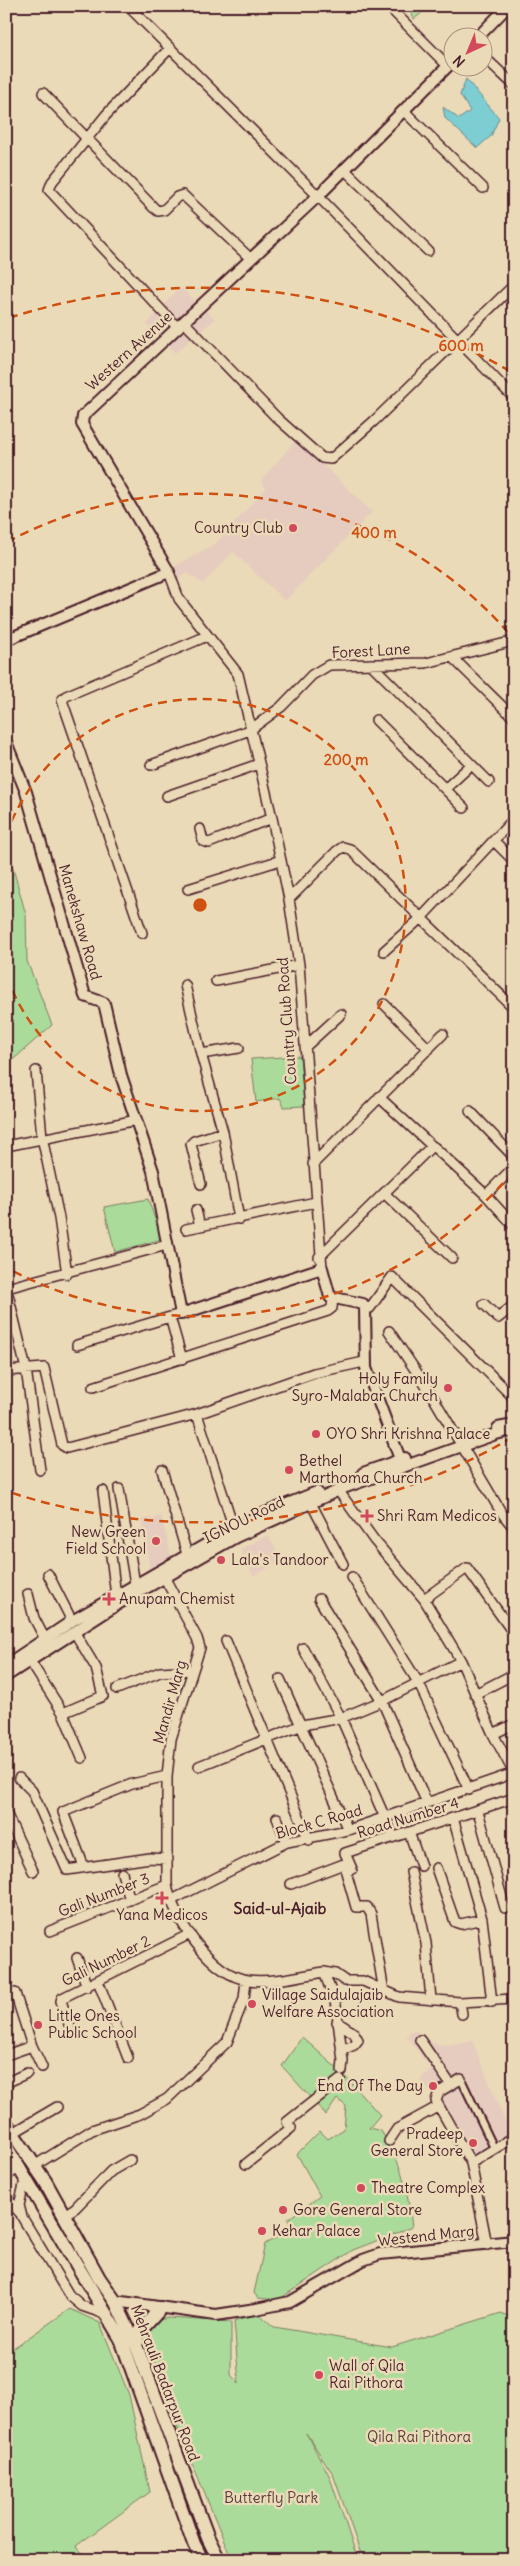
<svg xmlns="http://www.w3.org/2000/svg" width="520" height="2566" viewBox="0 0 520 2566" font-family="Delius,sans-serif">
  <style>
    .built { fill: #e6ccbe }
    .green { fill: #abdb9a; stroke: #7a7d62 }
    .water { fill: #7cced3; stroke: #688890 }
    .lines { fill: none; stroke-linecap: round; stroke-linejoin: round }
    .pedestrian-casing { stroke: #4a1f2b; stroke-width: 10 }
    .minor-casing { stroke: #4a1f2b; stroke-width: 12 }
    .tertiary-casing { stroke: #4a1f2b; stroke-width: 14 }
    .primary-casing { stroke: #4a1f2b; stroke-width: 16 }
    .pedestrian { stroke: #ebdab7; stroke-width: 6 }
    .minor { stroke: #ebdab7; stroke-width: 9 }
    .tertiary { stroke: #ebdab7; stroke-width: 10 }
    .primary { stroke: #ebdab7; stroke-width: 12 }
    .ring { fill: none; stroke: #d05011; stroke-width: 2.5; stroke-dasharray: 9 6 }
    .poi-dot { fill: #d1495b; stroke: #ebdab7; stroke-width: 2 }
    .labels { text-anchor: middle; stroke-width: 5; stroke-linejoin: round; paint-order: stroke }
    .street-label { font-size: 15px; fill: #4a1f2b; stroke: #ebdab7 }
    .poi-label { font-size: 15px; fill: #4a1f2b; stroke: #ebdab7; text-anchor: start }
    .park-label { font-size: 15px; fill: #593b3c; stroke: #ebdab7 }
    .neighbourhood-label { font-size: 16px; font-weight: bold; fill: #4a1f2b; stroke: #ebdab7 }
    .centre { fill: #d05011; stroke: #ebdab7; stroke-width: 2.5 }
    .ring-label { font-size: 15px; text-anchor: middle; font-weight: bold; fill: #d05011; stroke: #ebdab7; stroke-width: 5; stroke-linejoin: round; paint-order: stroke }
  </style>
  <rect width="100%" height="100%" fill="#ebdab7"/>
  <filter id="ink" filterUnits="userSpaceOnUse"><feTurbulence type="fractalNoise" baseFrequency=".02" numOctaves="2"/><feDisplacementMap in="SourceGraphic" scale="10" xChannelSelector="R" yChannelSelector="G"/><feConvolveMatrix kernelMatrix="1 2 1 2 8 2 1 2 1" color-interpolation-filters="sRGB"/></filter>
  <g filter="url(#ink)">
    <path class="built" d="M180 287 215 319 175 353 147 324Z
      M297 439 372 512 285 601 233 552 203 584 187 573 177 580 172 568 216 543 266 488 261 480Z
      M161 1515 173 1562 150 1570 141 1520 151 1518 152 1520Z
      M268 1535 282 1561 253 1576 240 1549Z
      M413 2029 432 2043 448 2045 472 2040 511 2136 469 2156 434 2096 420 2080 431 2068 406 2036Z"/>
    <path class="green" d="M407 6H426L428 8 414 19Z
      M6 843 26 915 27 961 52 1025 6 1066Z
      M300 1056 304 1106 284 1107 280 1098 256 1102 251 1059Z
      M148 1199 162 1239 115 1252 104 1207Z
      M302 2037 342 2073 380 2115 369 2128 381 2131C403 2165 407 2188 412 2227L353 2250 278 2300 258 2298 254 2293 265 2244 292 2229 288 2219 320 2196 297 2154 320 2131 328 2139 344 2129 346 2106 337 2099 326 2115 282 2066Z
      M70 2309 100 2323 129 2395 150 2492 76 2546 89 2560H6V2353Z
      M257 2312 274 2327 392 2347 501 2313 514 2319V2560H363L333 2474 306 2433 329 2475 358 2560H232L172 2414 147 2340 155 2321 168 2318 231 2322V2375L239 2384 234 2321Z"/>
    <path class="water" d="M466 79 499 118 491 136 477 148 445 118 443 107 459 119 470 111 460 95Z"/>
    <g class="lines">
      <g class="pedestrian-casing">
        <path id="pedestrian" d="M461 2079 494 2148"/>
      </g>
      <g class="minor-casing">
        <path id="minor" d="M128 6 318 196 514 398
          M388 6 448 66
          M170 48 106 115 52 182 49 190 178 328
          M482 55 514 85
          M43 93 154 208 158 211 164 210 177 197 183 195 251 259
          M404 111 483 188
          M344 169 428 251
          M184 322 277 418 322 458 331 459 374 421 514 285
          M169 572 179 599 238 674 272 818 289 899 299 965 322 1268
          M452 657 514 718
          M371 664 489 782
          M376 720 464 808
          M151 765 250 730 281 707 312 675 329 665 426 663 514 641
          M445 789 471 765
          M167 796 259 764
          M200 829 203 841 209 843 272 818
          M494 841 514 861
          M188 889 281 860
          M289 899 337 851 343 847 350 849 514 1008
          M142 933 62 700 66 696 207 636
          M384 951 421 918 510 823
          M216 981 299 965
          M185 985 201 1054 223 1132 239 1219
          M384 1004 429 1049
          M305 1047 341 1014
          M201 1054 239 1048
          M36 1071 42 1137 59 1218 67 1274
          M379 1097 432 1146
          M470 1111 514 1157
          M6 1146 137 1120
          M313 1164 443 1034
          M201 1184 191 1144 194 1141 223 1132
          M384 1193 452 1258
          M486 1195 514 1226
          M196 1210 200 1226
          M186 1229 316 1202
          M319 1257 431 1147H434L486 1195 514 1167
          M6 1286 26 1369 40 1470
          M7 1288 167 1245
          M484 1304 498 1318 514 1305
          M370 1308 392 1277 514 1398
          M181 1314 170 1317 182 1359
          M389 1331 430 1392 501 1512 514 1528
          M77 1345 170 1317
          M6 1371 44 1368 62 1445 67 1448 197 1414 314 1373 364 1362
          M93 1387 328 1311 332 1308 333 1298
          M197 1414 236 1535
          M162 1470 189 1561
          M119 1489 135 1584
          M338 1490 374 1540 424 1599 461 1661 493 1734 514 1773
          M103 1491 116 1596
          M311 1503 343 1564
          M162 1573 197 1638 200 1648 171 1739 167 1776V1885C173 1918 211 1975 248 1980 271 1983 301 1976 324 1972L335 1974 345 1981H363L399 1997 460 2002 514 1999
          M48 1574 72 1621
          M352 1577 418 1682 469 1790
          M28 1594 34 1618 45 1639
          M319 1599 382 1701 427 1803
          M424 1599 467 1568 514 1634
          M226 1641 309 1840
          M303 1648 341 1718 393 1836
          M30 1661 63 1713 82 1758
          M280 1679 348 1830
          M117 1689 160 1672 193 1670
          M475 1694 514 1674
          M63 1713 103 1696 96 1668 75 1633
          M493 1734 514 1724
          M199 1766 302 1725 341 1718 382 1701 461 1661
          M19 1778 32 1791 67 1870 150 1858 168 1859
          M478 1811 505 1908
          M6 1813 33 1871
          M277 1818 287 1842
          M453 1818 482 1919 492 2002
          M409 1832 421 1866
          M84 1867 63 1812 132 1784 167 1776
          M436 1868 455 1922 461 1924 482 1919
          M411 1872 426 1943 431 2000
          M122 1873 130 1900
          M291 1884 349 1862
          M170 1901 287 1842 348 1830 514 1773
          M50 1931 167 1885
          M77 1958 87 1987
          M324 1972 336 2005 343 2061 342 2071
          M98 1981 128 2058
          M384 1992 371 1914 367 1907H356L346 1872 352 1869 345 1853 514 1798
          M15 1993 32 2046 42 2067
          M460 2002 462 2014
          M337 2022 354 2033 358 2040 354 2045 342 2050
          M70 2027 61 2001 62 1998 190 1934
          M420 2040 451 2085
          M6 2055 32 2046
          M461 2079 439 2092 436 2101 471 2163 487 2245
          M6 2083 27 2073
          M13 2133 57 2107
          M389 2141 397 2129 439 2106
          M471 2163 514 2137
          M246 2164 291 2128 287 2122 340 2080
          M34 2166 92 2130 140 2114 167 2099 227 2042 244 1999 246 1980
          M6 2176 20 2167
          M26 2177 19 2205 22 2217 69 2295 82 2306 108 2315
          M6 2197 20 2213
          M64 2215 75 2208 111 2171 130 2160"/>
      </g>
      <g class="tertiary-casing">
        <path id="tertiary" d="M477 38 508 6
          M6 640 169 572 82 424 83 416 318 196 452 62
          M6 742 26 792 85 996 104 1003 121 1075 153 1171 181 1314 322 1268 330 1297 363 1304 365 1307 366 1368 400 1459
          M498 1428 514 1425
          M363 1473 405 1458
          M6 1665 72 1621 233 1529 258 1516 317 1492
          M6 1676 118 1604 236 1537 346 1487 496 1434 508 1431 514 1433
          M115 2301 216 2315 256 2309 290 2302 363 2260 380 2254 514 2241"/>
      </g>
      <g class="primary-casing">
        <path id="primary" d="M6 2123 45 2181 99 2278 115 2301 136 2345 208 2538 219 2560
          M6 2146 121 2339 194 2544 202 2560
          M136 2345 141 2330 161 2308"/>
      </g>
      <use href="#pedestrian" class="pedestrian"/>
      <use href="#minor" class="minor"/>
      <use href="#tertiary" class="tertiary"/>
      <use href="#primary" class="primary"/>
    </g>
  </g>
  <g class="ring">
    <path d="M6 835A206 206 0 1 1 6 975"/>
    <path d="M513 1172A411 411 0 0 1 7 1268M7 542A411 411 0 0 1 513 638"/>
    <path d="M513 1437A617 617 0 0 1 9 1492M9 318A617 617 0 0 1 513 373"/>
  </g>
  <g class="poi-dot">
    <circle cx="293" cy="528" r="5"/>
    <circle cx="448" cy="1388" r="5"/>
    <circle cx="316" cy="1434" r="5"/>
    <circle cx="289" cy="1470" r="5"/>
    <path d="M364.5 1508.5h5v5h5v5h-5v5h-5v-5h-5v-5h5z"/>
    <circle cx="156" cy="1541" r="5"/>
    <circle cx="221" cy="1560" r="5"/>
    <path d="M106.5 1591.5h5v5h5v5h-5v5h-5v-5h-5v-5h5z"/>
    <path d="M159.5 1890.5h5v5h5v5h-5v5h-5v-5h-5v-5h5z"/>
    <circle cx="252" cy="2004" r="5"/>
    <circle cx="38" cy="2025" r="5"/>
    <circle cx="433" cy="2086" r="5"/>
    <circle cx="473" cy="2143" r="5"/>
    <circle cx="361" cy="2188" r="5"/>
    <circle cx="283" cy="2210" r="5"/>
    <circle cx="262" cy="2231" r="5"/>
    <circle cx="319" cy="2375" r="5"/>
  </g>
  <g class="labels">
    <g class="street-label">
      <text transform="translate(129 351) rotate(-42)" y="5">Western Avenue</text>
      <text transform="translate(371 651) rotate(-3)" y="5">Forest Lane</text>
      <text transform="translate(80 922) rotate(74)" y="5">Manekshaw Road</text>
      <text transform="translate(287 1021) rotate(-94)" y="5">Country Club Road</text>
      <text transform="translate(244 1520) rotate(-26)" y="5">IGNOU Road</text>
      <text transform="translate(170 1702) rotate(-74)" y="5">Mandir Marg</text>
      <text transform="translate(408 1818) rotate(-17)" y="5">Road Number 4</text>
      <text transform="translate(319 1822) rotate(-16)" y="5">Block C Road</text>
      <text transform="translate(104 1895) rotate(-21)" y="5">Gali Number 3</text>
      <text transform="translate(106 1961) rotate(-26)" y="5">Gali Number 2</text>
      <text transform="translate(426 2236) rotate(-6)" y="5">Westend Marg</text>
      <text transform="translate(165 2383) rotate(69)" y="5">Mehrauli Badarpur Road</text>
    </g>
    <g class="poi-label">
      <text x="283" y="533" text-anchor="end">Country Club</text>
      <text x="438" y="1384" text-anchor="end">Holy Family<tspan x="438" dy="17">Syro-Malabar Church</tspan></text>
      <text x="326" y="1439">OYO Shri Krishna Palace</text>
      <text x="299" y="1466">Bethel<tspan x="299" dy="17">Marthoma Church</tspan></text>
      <text x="377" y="1521">Shri Ram Medicos</text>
      <text x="146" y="1537" text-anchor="end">New Green<tspan x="146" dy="17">Field School</tspan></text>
      <text x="231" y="1565">Lala's Tandoor</text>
      <text x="119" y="1604">Anupam Chemist</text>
      <text x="162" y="1920" text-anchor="middle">Yana Medicos</text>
      <text x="262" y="2000">Village Saidulajaib<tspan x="262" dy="17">Welfare Association</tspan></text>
      <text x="48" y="2021">Little Ones<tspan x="48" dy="17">Public School</tspan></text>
      <text x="423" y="2091" text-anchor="end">End Of The Day</text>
      <text x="463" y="2139" text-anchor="end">Pradeep<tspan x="463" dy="17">General Store</tspan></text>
      <text x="371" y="2193">Theatre Complex</text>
      <text x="293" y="2215">Gore General Store</text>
      <text x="272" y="2236">Kehar Palace</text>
      <text x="329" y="2371">Wall of Qila<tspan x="329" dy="17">Rai Pithora</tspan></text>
    </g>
    <g class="park-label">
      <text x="419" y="2442">Qila Rai Pithora</text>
      <text x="271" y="2503">Butterfly Park</text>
    </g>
    <g class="neighbourhood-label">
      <text x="280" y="1914">Said-ul-Ajaib</text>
    </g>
  </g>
  <circle cx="200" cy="905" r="8" class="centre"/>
  <g class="ring-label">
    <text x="461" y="351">600 m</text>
    <text x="374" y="538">400 m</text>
    <text x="346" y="765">200 m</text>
  </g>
  <rect width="520" height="2566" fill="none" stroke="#ebdab7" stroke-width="25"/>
  <rect x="12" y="12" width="495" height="2541" fill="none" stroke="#4a1f2b" stroke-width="2" filter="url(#ink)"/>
  <g transform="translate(468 52) rotate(224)"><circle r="24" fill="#ebdab7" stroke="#ab8f7f"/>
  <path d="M0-4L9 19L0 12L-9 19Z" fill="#d1495b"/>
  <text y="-8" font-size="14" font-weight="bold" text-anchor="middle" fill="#4a1f2b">N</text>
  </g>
</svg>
